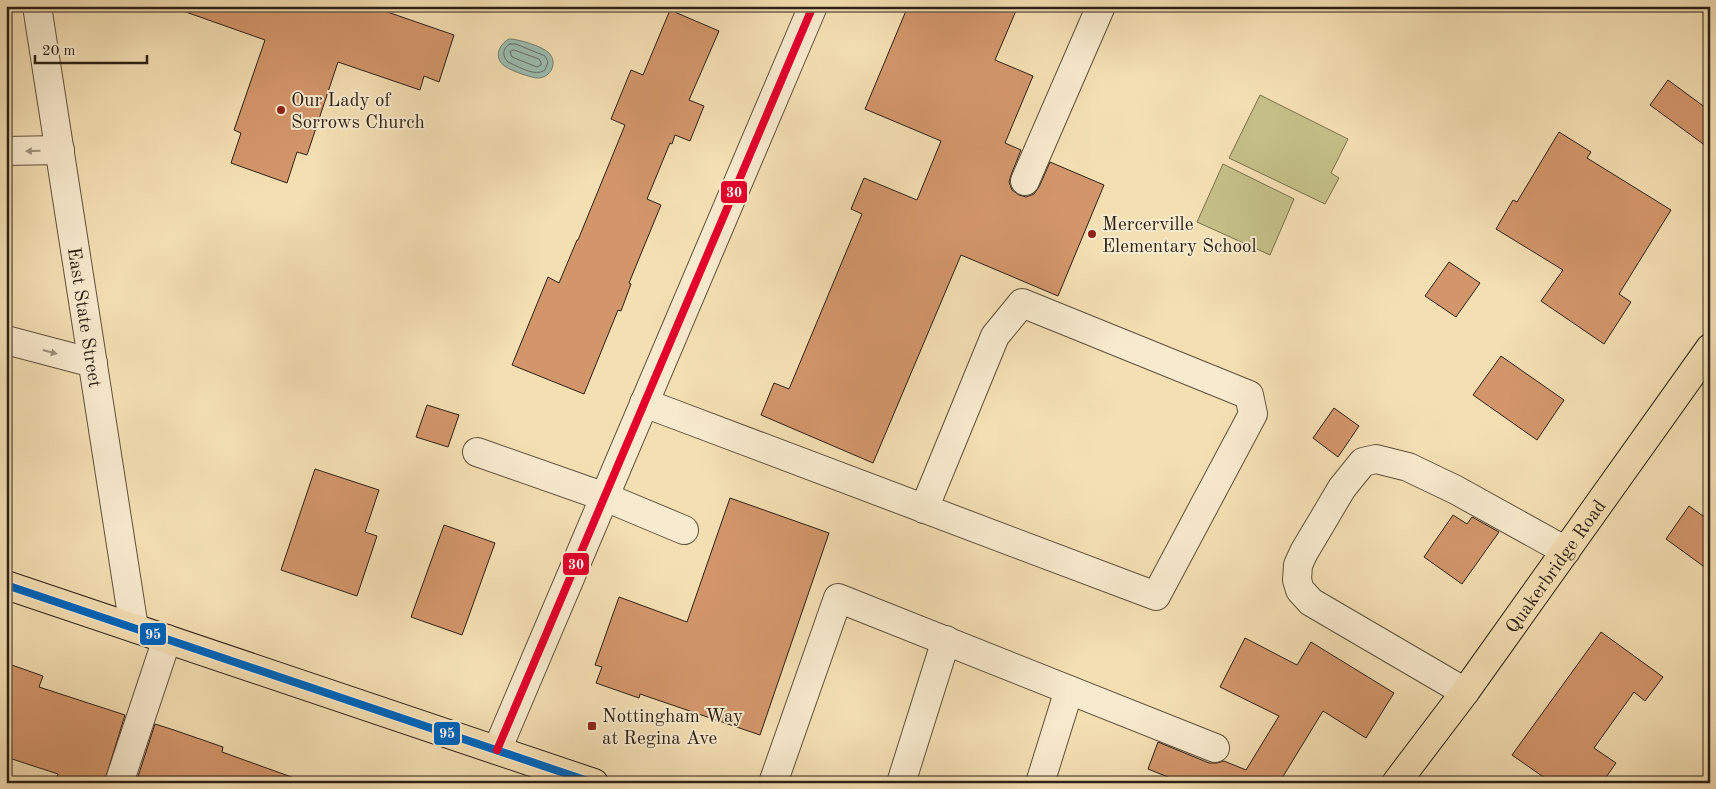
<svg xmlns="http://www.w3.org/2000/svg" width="1716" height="789" viewBox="0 0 1716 789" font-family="'Old Standard TT',serif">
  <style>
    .green { fill: #c4bf87; stroke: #78704e }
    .water { fill: #9cbcb0; stroke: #6f7e72 }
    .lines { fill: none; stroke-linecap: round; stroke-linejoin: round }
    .shore { stroke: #646e63; stroke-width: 1 }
    .building { fill: #d3966b; stroke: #2c2116 }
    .minor-casing { stroke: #5e503d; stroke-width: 30 }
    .major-casing { stroke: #2c2116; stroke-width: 30 }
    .minor { stroke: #f8eace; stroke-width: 28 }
    .major { stroke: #f4dfb3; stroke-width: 28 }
    .bus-1-casing { stroke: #f8eace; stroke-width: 11 }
    .bus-2-casing { stroke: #f8eace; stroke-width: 11 }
    .bus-1 { stroke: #0065bd; stroke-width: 8 }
    .bus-2 { stroke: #e4002b; stroke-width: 8 }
    .oneway { fill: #9c907b }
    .poi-dot { fill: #8f2418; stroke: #f8eace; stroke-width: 2 }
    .labels { text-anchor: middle; stroke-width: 4; stroke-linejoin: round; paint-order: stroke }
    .poi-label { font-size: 19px; fill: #2c2116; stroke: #f8eace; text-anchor: start }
    .street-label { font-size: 19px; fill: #2c2116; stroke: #f8eace }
    .line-badge { stroke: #f8eace; stroke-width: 2 }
    .badge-label { font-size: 14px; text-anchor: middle; font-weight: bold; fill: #fff }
  </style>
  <rect width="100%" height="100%" fill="#f4dfb3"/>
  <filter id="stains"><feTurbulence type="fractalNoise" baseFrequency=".004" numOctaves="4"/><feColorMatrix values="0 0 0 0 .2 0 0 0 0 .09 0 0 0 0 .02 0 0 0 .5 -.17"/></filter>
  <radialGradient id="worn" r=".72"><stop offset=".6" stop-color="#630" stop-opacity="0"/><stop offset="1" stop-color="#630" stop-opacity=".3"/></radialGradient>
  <path class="green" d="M1260 95 1348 139 1331 173 1339 178 1325 204 1229 158Z
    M1223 164 1294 199 1270 255 1197 222Z"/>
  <path class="water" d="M509 39C518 39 542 46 549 53 558 62 551 78 538 78 532 78 512 71 506 67 493 59 498 45 509 39Z"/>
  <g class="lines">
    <path class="shore" d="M510 44H516L545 56 548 62 545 70C535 77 519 67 508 62 502 56 502 48 510 44Z
      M514 50 539 59 541 62V65L537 67 512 57 510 52Z"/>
  </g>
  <path class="building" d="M183 6H370L454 35 439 82 424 76 420 90 338 62 307 155 297 152 287 183 231 163 241 133 234 130 265 40 183 11Z
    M908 6H1018L995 60 1033 76 1005 143 1021 150 1011 175 1009 182 1012 190 1019 195 1026 197 1034 194 1039 187 1050 162 1104 185 1058 296 961 255 873 463 761 415 774 383 789 389 862 214 851 209 864 178 917 200 941 141 865 109Z
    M670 10 719 31 689 100 704 106 690 141 675 135 672 144 670 143 647 199 661 205 629 283 631 284 621 311 618 310 584 394 512 365 548 277 559 283 577 240H578L625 125 611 119 631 70 643 75Z
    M1668 80 1710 111V149L1650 105Z
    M1559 132 1591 152 1587 158 1671 210 1619 294 1631 302 1604 344 1541 301 1563 270 1496 229 1513 200 1517 202Z
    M1449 262 1480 283 1456 317 1425 296Z
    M1501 356 1564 400 1537 440 1473 395Z
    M427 405 459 415 448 447 416 437Z
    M1334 408 1359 426 1338 457 1313 438Z
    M315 469 379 490 365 532 377 536 357 596 281 570Z
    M730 498 829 533 760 735 640 694 639 698 596 683 602 667 595 665 619 597 687 622Z
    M1689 506 1710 521V571L1666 539Z
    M1453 515 1467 524 1472 517 1499 532 1462 584 1424 557Z
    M444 525 495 543 462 635 411 617Z
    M1601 632 1663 677 1645 701 1634 692 1594 748 1616 763 1602 783H1552L1512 755Z
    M1245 638 1297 665 1311 642 1394 693 1366 738 1323 711 1279 783H1183L1148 769 1158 742 1209 763H1217L1224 761 1246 770 1279 716 1220 687Z
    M6 663 43 676 39 687 125 715 104 783H55L58 774 6 757Z
    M155 724 174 730 223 747 222 752 297 779V783H136Z"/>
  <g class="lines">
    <g class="minor-casing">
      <g id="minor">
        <path id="s1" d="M37 6 134 628"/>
        <path d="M6 151 60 150"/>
        <path d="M1025 181 1101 6"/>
        <path d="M6 340 93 363"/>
        <path d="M644 403 671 413 1156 596 1253 414 1249 395 1022 303 995 336 924 509"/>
        <path d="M477 452 605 497 684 530"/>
        <path d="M1465 692 1311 602 1300 590 1297 580 1298 565 1304 552 1342 488 1363 462 1376 459 1408 467 1456 490 1566 551"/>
        <path d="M497 750 813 6"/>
        <path d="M119 783 167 639"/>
        <path d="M773 783 838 598 1215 748"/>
        <path d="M901 783 946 640"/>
        <path d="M1040 783 1069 690"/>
      </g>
    </g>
    <g class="major-casing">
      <g id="major">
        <path d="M6 585 594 783"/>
        <path id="s2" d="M1396 783 1465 692 1710 348"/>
      </g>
    </g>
    <use href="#minor" class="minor"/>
    <use href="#major" class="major"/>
    <g class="bus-1-casing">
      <path id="bus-1" d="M6 585 594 783"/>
    </g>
    <g class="bus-2-casing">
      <path id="bus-2" d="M497 750 813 6"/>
    </g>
    <use href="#bus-1" class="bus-1"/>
    <use href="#bus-2" class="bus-2"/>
  </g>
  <defs><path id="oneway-solid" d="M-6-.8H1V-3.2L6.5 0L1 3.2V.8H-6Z" transform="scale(1.25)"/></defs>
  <g class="oneway">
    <use href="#oneway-solid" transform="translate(33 151) rotate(179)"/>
    <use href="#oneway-solid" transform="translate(50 352) rotate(15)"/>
  </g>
  <g class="poi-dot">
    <circle cx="281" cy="110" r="5"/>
    <circle cx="1092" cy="234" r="5"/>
    <rect x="587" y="721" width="10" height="10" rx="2.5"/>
  </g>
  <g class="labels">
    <g class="poi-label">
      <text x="291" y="106">Our Lady of<tspan x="291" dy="22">Sorrows Church</tspan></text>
      <text x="1102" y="230">Mercerville<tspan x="1102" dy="22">Elementary School</tspan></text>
      <text x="602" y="722">Nottingham Way<tspan x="602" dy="22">at Regina Ave</tspan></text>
    </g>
    <g class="street-label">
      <text dy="7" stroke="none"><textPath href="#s1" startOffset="315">East State Street</textPath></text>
      <text dy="7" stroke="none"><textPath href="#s2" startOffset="269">Quakerbridge Road</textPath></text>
    </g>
  </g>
  <g class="line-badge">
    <rect x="720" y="180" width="28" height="24" rx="5" fill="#e4002b"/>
    <rect x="562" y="552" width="28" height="24" rx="5" fill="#e4002b"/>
    <rect x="139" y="622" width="28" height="24" rx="5" fill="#0065bd"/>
    <rect x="433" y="721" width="28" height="25" rx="5" fill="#0065bd"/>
  </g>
  <g class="badge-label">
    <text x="734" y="197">30</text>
    <text x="576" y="569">30</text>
    <text x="153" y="639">95</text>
    <text x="447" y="738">95</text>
  </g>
  <rect width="1716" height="789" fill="none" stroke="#f4dfb3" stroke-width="25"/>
  <rect x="8" y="8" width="1701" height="774" fill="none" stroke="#2c2116" stroke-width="2.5"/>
  <rect x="12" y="12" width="1691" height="764" fill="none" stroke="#2c2116"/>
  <path d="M35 55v8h112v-8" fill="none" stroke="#2c2116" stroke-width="2.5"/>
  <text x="42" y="55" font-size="15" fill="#2c2116" stroke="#f8eace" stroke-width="4" paint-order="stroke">20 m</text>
  <rect width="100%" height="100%" filter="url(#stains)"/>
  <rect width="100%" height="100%" fill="url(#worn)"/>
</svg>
